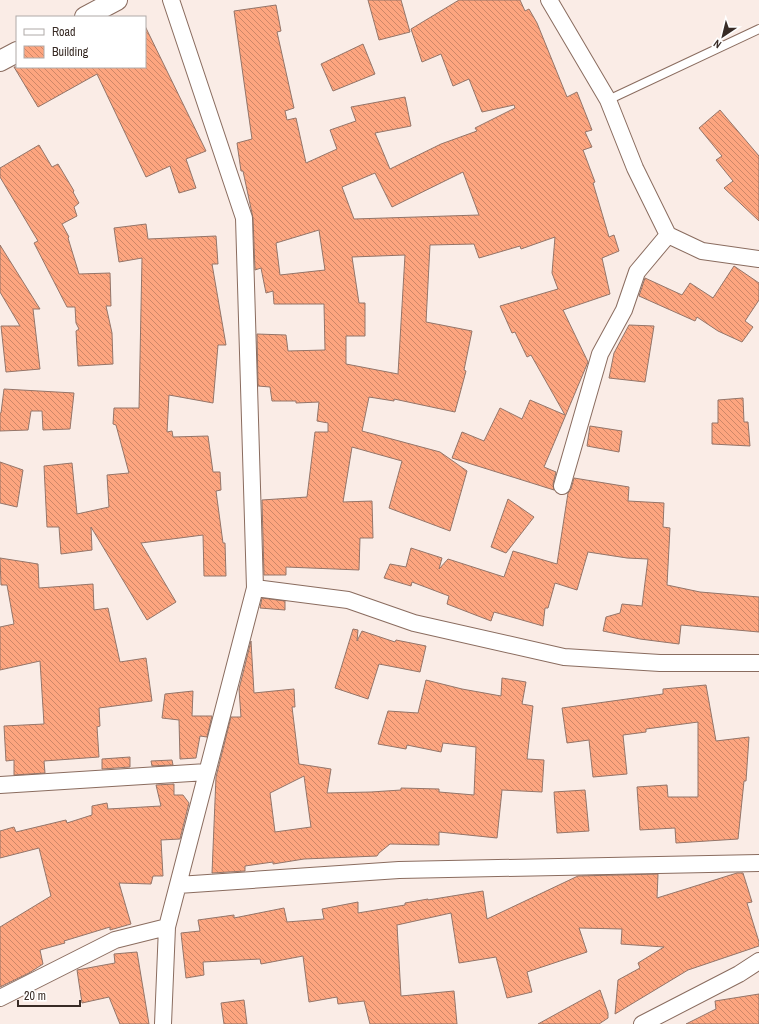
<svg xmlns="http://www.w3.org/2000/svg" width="759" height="1024" viewBox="0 0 759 1024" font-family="'Archivo Narrow',sans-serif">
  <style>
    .building { fill: url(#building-back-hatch); stroke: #947569; fill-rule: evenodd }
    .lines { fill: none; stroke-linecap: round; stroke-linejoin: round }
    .service-casing { stroke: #8a6c5f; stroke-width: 10 }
    .minor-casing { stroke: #8a6c5f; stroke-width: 18 }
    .tertiary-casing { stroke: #8a6c5f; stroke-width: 22 }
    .service { stroke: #fff; stroke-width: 8 }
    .minor { stroke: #fff; stroke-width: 16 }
    .tertiary { stroke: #fff; stroke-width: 20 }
  </style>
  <defs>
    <pattern id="building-back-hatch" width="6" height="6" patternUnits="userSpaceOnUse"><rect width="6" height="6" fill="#fda57f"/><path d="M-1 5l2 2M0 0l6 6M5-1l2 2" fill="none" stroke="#ce8768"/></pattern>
  </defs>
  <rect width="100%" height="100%" fill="#faece6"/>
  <path class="building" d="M368 0H401L410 32 379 40Z
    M459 0H520L525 11 529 9 537 23 567 97 577 92 592 130 585 132 592 147 583 150 595 182 593 183 609 237 614 235 619 251 602 258 610 294 563 310 588 362 544 467 556 472 553 484 554 490 452 458 462 432 484 441 500 408 522 419 530 400 565 415 531 355 527 357 515 332 512 333 500 306 558 289 552 273 555 237 521 249 520 246 479 258 474 244 430 245 426 322 472 331 464 370 466 371 455 412 394 399V401L369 397 362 431 440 452 467 471 450 531 389 508 402 461 352 447 343 502 372 501 373 538H360L359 570 286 567V575H264L262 500 307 497 315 432H328V423L317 421 319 402 296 403V401H272L270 387 258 386 257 334 286 335 288 351 325 350 324 304H274L273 291 266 293 261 268 255 270 253 218 243 171H241L237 143 252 139 234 11 276 5 281 31 277 32 294 108 285 111 287 120 296 118 306 163 337 149 330 130 356 121 351 107 405 97 411 126 375 133 390 169 441 144 477 131 475 128 515 108 514 105 482 112 469 79 453 86 441 54 422 62 411 29ZM463 172 479 215 354 219 342 187 375 173 392 207ZM319 230 325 270 280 275 276 243ZM405 255 398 374 346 364V336H365V303H359L352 257Z
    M145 26 206 151 186 159 196 188 179 193 170 166 146 177 97 74 38 107 14 67H145Z
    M363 44 375 74 333 91 321 64Z
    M720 110 759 156V221L724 188 733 181 716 160 722 156 699 128Z
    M39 145 52 167 58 164 74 191 73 192 79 203 74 207 77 216 62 224 69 237 68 238 79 274 110 273 111 306H106L112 333 113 364 78 366 76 331 79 329 76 323 75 307H67L34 243 38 241 0 177V168Z
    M146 224 148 239 216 236 218 264H212L226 345H218L213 403 169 395 167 432 172 431 173 437 208 436 213 472H220L221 490 216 491 223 543H225L226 576H204L203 535 141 543 176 602 147 620 91 527 92 550 61 554 59 527H47L44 466 72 463 77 514 109 507 107 475 129 473 116 425 113 424 114 408H139L142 258 119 262 114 228Z
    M0 245 40 309H33L40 369 6 372 1 326H20L0 292Z
    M734 266 759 283V300L745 321 753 327 742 342 718 331 697 317 695 321 639 296 645 278 682 295 690 283 713 298Z
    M629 325 654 326 645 382 609 378 614 353Z
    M4 389 74 393 70 429 43 430 42 411H31L28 430 0 431V413H1Z
    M743 398 744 422H748L750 446 712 444V423H718V400Z
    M590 426 622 431 619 452 587 446Z
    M0 462 23 470 17 507 0 503Z
    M574 478 629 487 628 501 664 503 663 527 670 528 667 585 700 592 759 597V632L681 625 679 644 640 639 603 631 606 617 620 613 622 604 642 606 648 559 627 558 588 552 577 590 555 583 548 608H545L543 626 494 612 491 621 447 604 449 596 412 582 411 586 384 578 390 564 406 567 411 548 442 558 439 569 448 559 504 577 513 551 557 564 568 493 571 489Z
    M508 499 534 517 506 553 491 547Z
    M0 558 38 564 39 588 93 584 94 610 108 608 120 662 146 658 152 701 99 708 100 726 97 727 99 757 44 761 45 773 14 775V760L6 761 4 726 44 724 40 661 0 670V627L14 624 7 585H1Z
    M262 598 285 601V610L260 608Z
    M353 629 358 630 357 641 362 631 395 642 396 640 426 646 420 672 379 664 368 699 335 688Z
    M251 641 254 693 294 689 295 707H292L299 764 331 769 327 793 371 792 401 790V788L439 789V792L474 795 476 747 443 743 441 752 407 745 406 749 378 744 388 711 418 713 426 680 462 689 501 696 502 678 526 682 522 704 533 706 527 759 544 760 542 792 502 790 497 838 439 832V845L390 844 379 853 377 856 304 859 273 864V862L245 866V871L212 873 216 777 231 717H241L239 689ZM304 776 311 827 275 832 270 793Z
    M706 685 716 741 749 737 746 781H744L738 839 676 843 675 828 640 830 637 787 667 785 668 797H698V722L646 729V732L623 735 627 774 593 777 589 740 567 743 562 708 663 694V689Z
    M193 691 192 716H212L207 737 200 736 196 758 180 759 179 720 162 718 165 694Z
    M130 757V767L102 769V759Z
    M172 760 173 765 152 766 151 761Z
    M174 784V795H183L189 803 180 839 161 840 163 876H153L151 884 119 883 131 924 110 930V927L64 941 65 943 40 950 43 964 29 973 0 987V927L51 896 39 848 0 858V831L14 827 16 832 66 820 67 823 92 815V806L107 803 108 809 161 806 156 785Z
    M585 790 589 831 557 833 554 792Z
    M737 873H743L752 902 747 903 759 942V946L688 970 615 1014 618 980 640 968 638 963 664 947 621 944 622 929 579 928 587 952 527 972 532 992 507 998 496 957 459 963 451 913 397 925 401 996 454 991 457 1024H370L364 1001 338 1004 337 997 309 1002 303 956 261 964 260 959 203 962 204 975 186 978 181 933 200 931 198 920 234 915V918L284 908 287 922 324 919 322 909 358 902V913L405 905V903L428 899V900L483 891 487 919 578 876 658 874 657 898Z
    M137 952 149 1024H120L109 997 82 1003 77 970 115 963 114 954Z
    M600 990 608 1013V1018L599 1024H538Z
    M759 994V1024H686L716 1009 715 1001Z
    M244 1000 247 1024H224L221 1003Z"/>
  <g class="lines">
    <g class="service-casing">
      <path id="service" d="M608 100 759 29"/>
    </g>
    <g class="minor-casing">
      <path id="minor" d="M549 0 608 100 635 168 668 235 702 251 759 259
        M562 486 600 354 624 310 637 272 668 235
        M255 588 348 600 414 623 564 657 660 663H759
        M0 785 207 772
        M178 885 399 870 759 863
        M0 998 115 940 167 927
        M163 1024 167 927 255 588 244 218 171 0
        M642 1024 739 974 759 961"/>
    </g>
    <g class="tertiary-casing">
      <path id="tertiary" d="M85 17 117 0
        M0 61 17 52"/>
    </g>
    <use href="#service" class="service"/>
    <use href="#minor" class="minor"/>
    <use href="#tertiary" class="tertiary"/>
  </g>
  <rect x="16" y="16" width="130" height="52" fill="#ffffff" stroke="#afaaa8"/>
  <rect x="24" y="29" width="20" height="6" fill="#ffffff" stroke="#afaaa8"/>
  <text x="52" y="36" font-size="12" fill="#382b25">Road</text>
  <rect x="24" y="46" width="20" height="12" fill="url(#building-back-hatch)" stroke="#afaaa8"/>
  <text x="52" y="56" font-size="12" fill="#382b25">Building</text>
  <g transform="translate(723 36) rotate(215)" stroke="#ffffff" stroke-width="3" paint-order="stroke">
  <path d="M0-3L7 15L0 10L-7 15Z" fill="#382b25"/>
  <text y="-6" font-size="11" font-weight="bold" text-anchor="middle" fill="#382b25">N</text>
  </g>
  <path d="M18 1000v6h62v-6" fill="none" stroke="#382b25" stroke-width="2"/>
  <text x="24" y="1000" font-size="12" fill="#382b25" stroke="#ffffff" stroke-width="3" paint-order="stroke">20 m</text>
</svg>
